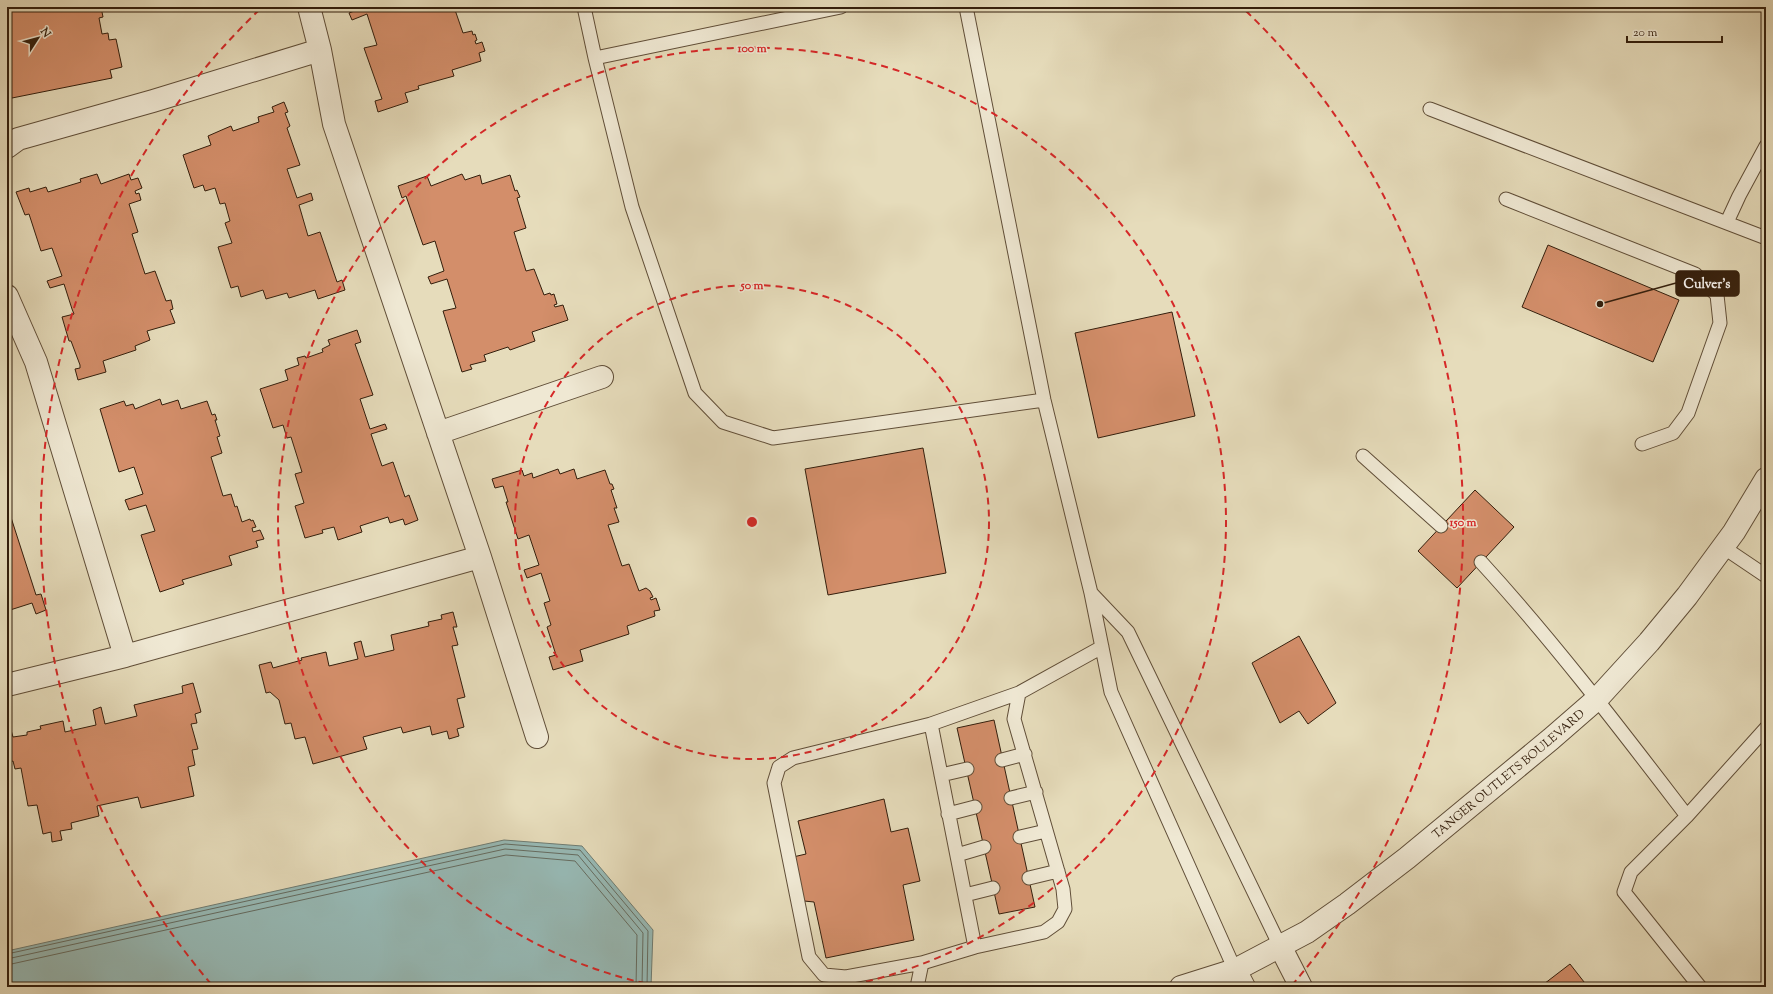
<svg xmlns="http://www.w3.org/2000/svg" width="1773" height="994" viewBox="0 0 1773 994" font-family="'Sorts Mill Goudy',serif">
  <style>
    .water { fill: #97bab6; stroke: #6f7c72 }
    .lines { fill: none; stroke-linecap: round; stroke-linejoin: round }
    .shore { stroke: #656c61; stroke-width: 1 }
    .building { fill: #d38e6a; stroke: #331e0c }
    .service-casing { stroke: #604e38; stroke-width: 15 }
    .minor-casing { stroke: #604e38; stroke-width: 24 }
    .tertiary-casing { stroke: #604e38; stroke-width: 24 }
    .service { stroke: #efe8d3; stroke-width: 13 }
    .minor { stroke: #efe8d3; stroke-width: 22 }
    .tertiary { stroke: #efe8d3; stroke-width: 22 }
    .ring { fill: none; stroke: #d62828; stroke-width: 2; stroke-dasharray: 7 5 }
    .labels { text-anchor: middle; stroke-width: 3; stroke-linejoin: round; paint-order: stroke }
    .street-label { font-size: 12px; fill: #331e0c; stroke: #efe8d3 }
    .centre { fill: #d62828; stroke: #efe8d3; stroke-width: 2 }
    .ring-label { font-size: 12px; text-anchor: middle; font-weight: bold; fill: #d62828; stroke: #efe8d3; stroke-width: 3; stroke-linejoin: round; paint-order: stroke }
    .leader { fill: none; stroke: #331e0c; stroke-width: 1.5 }
    .callout-dot { fill: #331e0c; stroke: #efe8d3; stroke-width: 1.5 }
    .callout { fill: #331e0c; stroke: #331e0c; stroke-width: 1.5 }
    .callout-label { font-size: 13px; text-anchor: middle; font-weight: bold; fill: #fff }
  </style>
  <rect width="100%" height="100%" fill="#e6dcbb"/>
  <filter id="stains"><feTurbulence type="fractalNoise" baseFrequency=".005" numOctaves="4"/><feColorMatrix values="0 0 0 0 .2 0 0 0 0 .09 0 0 0 0 .02 0 0 0 .5 -.17"/></filter>
  <radialGradient id="worn" r=".72"><stop offset=".6" stop-color="#630" stop-opacity="0"/><stop offset="1" stop-color="#630" stop-opacity=".3"/></radialGradient>
  <path class="water" d="M504 840 582 846 653 930 651 987H7V951Z"/>
  <g class="lines">
    <path class="shore" d="M7 954 505 844 580 850 648 931 647 987
      M7 959 505 849 578 855 643 933 642 987
      M7 965 506 855 575 861 637 935 636 987"/>
  </g>
  <path class="building" d="M7 7H101L103 17 99 18 102 34 108 33 109 40 116 39 122 67 110 70 112 78 7 99Z
    M365 7H446V9L454 7 463 33 472 31 473 35 475 34 477 40 475 41 476 44 482 42 485 51 479 53 481 61 452 70 454 76 418 86 419 89 405 93 408 102 378 112 375 101 382 99 364 48 377 45 367 14 352 20 349 13Z
    M284 102 288 112 285 113 290 126 287 128 300 165 287 169 297 198 311 193 313 200 299 205 308 236 320 232 337 282 342 280 345 290 318 299 315 290 289 298 287 293 266 299 263 290 241 297 238 286 231 288 218 247 232 243 225 223 230 221 225 203 220 204 215 188 205 191 203 185 194 188 183 155 211 145 208 136 224 129 231 126 233 131 259 122 258 117 274 112 272 107Z
    M97 174 101 184 129 174 131 180 138 178 142 188 135 191 136 194 139 193 141 200 129 204 138 232 132 234 145 274 155 271 166 301 171 300 173 309 170 310 175 323 147 331 150 340 135 346 136 350 103 361 106 372 78 380 75 369 80 368V365L71 341H69L62 317 74 314 72 309 64 284 50 288 47 281 62 276 52 248 41 251 29 214 25 215 16 192 29 188 30 192 46 187 48 192 81 182 80 179Z
    M462 174 465 180 480 175 482 184 510 175 515 191 517 190 520 197 517 198 526 228 514 232 526 271 534 269 544 295 550 293 551 295 554 294 557 304 554 305 555 307 563 305 568 320 532 332 535 341 510 350 508 347 484 355 486 361 470 365 472 369 462 372 443 311 456 308 447 279 431 284 428 277 444 271 435 241 423 245 406 196 402 198 398 186 427 176 431 186Z
    M1548 245 1679 300 1653 362 1522 307Z
    M1172 312 1195 416 1098 438 1075 333Z
    M357 330 361 342 355 344 373 395 360 399 370 429 385 424 387 429 371 434 382 466 393 462 405 497 409 495 418 520 405 525 403 519 390 523 388 517 360 526 362 532 338 540 334 527 322 530 323 533 305 538 295 506 304 503 295 474 302 472 291 437 287 438 283 425 273 428 260 389 288 380 285 370 299 365 297 358 305 356 306 358 323 352 322 349 330 345 328 340Z
    M160 399 162 405 178 400 181 409 207 401 212 415 215 414 217 420H215L220 436 217 437 222 453 211 457 223 496 231 494 235 507 237 506 242 522 250 519 251 521 253 520 256 527 252 528 253 532 260 530 264 539 256 541 258 547 229 556 232 565 182 580 184 584 160 592 141 535 155 531 146 505 129 510 125 500 143 494 134 467 119 472 100 409 124 401 126 406 133 404 135 409Z
    M923 448 946 573 828 595 805 469Z
    M558 469 560 474 574 469 577 479 605 470 610 484H612L614 489 611 490 617 508H614L619 522 608 525 622 566 629 564 639 591 646 588 650 591 653 597 650 598 651 600 656 598 660 610 654 611 655 616 627 626 629 634 580 650 583 661 553 670 549 657 556 655 547 627 551 625 544 603 550 601 541 573 527 578 524 570 539 565 529 535 518 539 506 502H508L503 486 495 488 492 479 522 470 524 476 532 473 533 478Z
    M1475 490 1514 527 1457 588 1418 551Z
    M7 505 36 595 41 594 46 610 36 614 32 603 7 611Z
    M453 612 457 627H453L458 645 452 646 465 697 457 699 464 727 457 729 459 736 449 739 447 731 432 735 430 726 403 733 401 727 363 737 367 749 313 764 305 737 295 739 291 723 285 724 279 700 270 692 266 693 259 665 271 662 273 668 302 660 301 658 326 652 329 666 358 659 354 643 361 641 365 657 394 650 391 635 429 626 428 622 442 619 441 615Z
    M1299 636 1336 703 1308 724 1299 711 1280 723 1252 663Z
    M193 683 201 712 195 714 197 723 191 724 198 749 192 750 195 765 188 767 194 796 141 808 138 797 97 806 99 816 71 823 72 829 60 831 62 840 52 842 51 832 43 834 37 805 28 806 21 768 15 769 13 761 7 763V731L11 730 13 737 27 735V732L41 729 40 726 63 721 65 732 96 725 93 710 101 707 105 724 137 716 134 705 183 693 182 686Z
    M994 720 1035 907 999 914 957 728Z
    M884 799 891 832 908 828 920 881 903 885 914 940 826 958 814 902 804 901 793 857 806 854 798 821Z
    M1570 964 1588 987H1540Z"/>
  <g class="lines">
    <g class="service-casing">
      <path id="service" d="M584 7 595 58 632 207 695 393 723 422 773 438 1044 400
        M966 7 1044 400 1091 593 1111 692 1235 970
        M595 58 841 7
        M1430 109 1766 238
        M1506 199 1695 274 1717 295 1720 323 1688 413 1673 433 1642 444
        M1727 222 1739 196 1766 146
        M1363 456 1441 526
        M1723 547 1766 576
        M1481 562C1555 643 1621 730 1687 816
        M1091 593 1128 632 1280 946
        M1002 760 1025 754
        M941 775 967 769
        M1011 798 1036 792
        M948 814 975 807
        M1020 837 1046 831
        M957 855 984 847
        M1029 878 1058 871
        M965 895 993 888
        M975 947 931 724 1019 693
        M922 963 846 977 824 975 809 957 774 783 779 767 793 758 931 724
        M917 987 922 963 975 947 1044 932 1058 922 1065 909 1063 889 1014 719 1019 693 1102 647
        M1700 987 1624 892 1631 872 1687 816 1766 728"/>
    </g>
    <g class="minor-casing">
      <path id="minor" d="M7 147 18 139 153 101 320 50 309 7
        M7 296 36 362 125 656 480 557 334 124 320 50
        M438 433 602 377
        M480 557 537 737
        M7 685 125 656
        M1280 946 1301 987
        M1235 970 1244 987"/>
    </g>
    <g class="tertiary-casing">
      <g id="tertiary">
        <path id="s1" d="M1181 987 1235 970 1307 932 1347 904 1407 858 1551 739 1597 699 1649 642 1687 596 1734 532 1766 479"/>
      </g>
    </g>
    <use href="#service" class="service"/>
    <use href="#minor" class="minor"/>
    <use href="#tertiary" class="tertiary"/>
  </g>
  <g class="ring">
    <circle cx="752" cy="522" r="237"/>
    <path d="M657 986A474 474 0 1 1 847 986"/>
    <path d="M211 984A711 711 0 0 1 258 11M1246 11A711 711 0 0 1 1293 984"/>
  </g>
  <g class="labels">
    <g class="street-label">
      <text dy="4" stroke="none"><textPath href="#s1" startOffset="394">TANGER OUTLETS BOULEVARD</textPath></text>
    </g>
  </g>
  <circle cx="752" cy="522" r="6" class="centre"/>
  <g class="ring-label">
    <text x="752" y="52">100 m</text>
    <text x="752" y="289">50 m</text>
    <text x="1463" y="526">150 m</text>
  </g>
  <path class="leader" d="M1600 304L1676 283"/>
  <circle class="callout-dot" cx="1600" cy="304" r="4"/>
  <rect class="callout" x="1676" y="271" width="63" height="25" rx="4"/>
  <g class="callout-label">
    <text x="1707" y="288">Culver's</text>
  </g>
  <rect width="1773" height="994" fill="none" stroke="#e6dcbb" stroke-width="24"/>
  <rect x="8" y="8" width="1757" height="978" fill="none" stroke="#331e0c" stroke-width="2"/>
  <rect x="12" y="12" width="1749" height="970" fill="none" stroke="#331e0c"/>
  <g transform="translate(38 38) rotate(54)" stroke="#efe8d3" stroke-width="3" paint-order="stroke">
  <path d="M0-3L7 15L0 10L-7 15Z" fill="#331e0c"/>
  <text y="-6" font-size="11" font-weight="bold" text-anchor="middle" fill="#331e0c">N</text>
  </g>
  <path d="M1627 36v6h95v-6" fill="none" stroke="#331e0c" stroke-width="2"/>
  <text x="1633" y="36" font-size="12" fill="#331e0c" stroke="#efe8d3" stroke-width="3" paint-order="stroke">20 m</text>
  <rect width="100%" height="100%" filter="url(#stains)"/>
  <rect width="100%" height="100%" fill="url(#worn)"/>
</svg>
